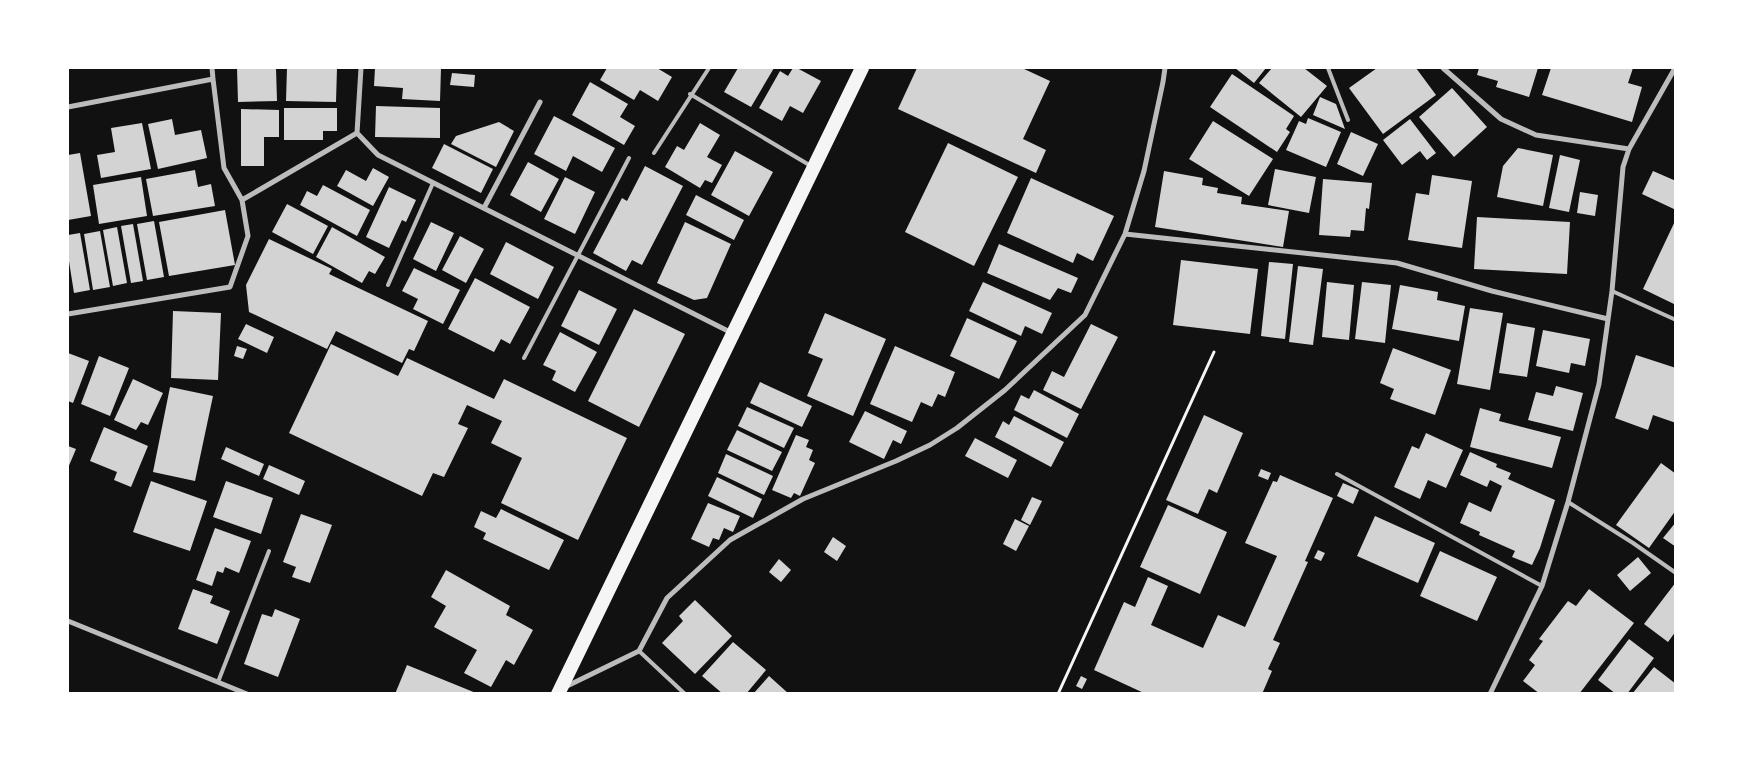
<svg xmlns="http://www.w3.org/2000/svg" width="1743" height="761" viewBox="0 0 1743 761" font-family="'Alegreya Sans',sans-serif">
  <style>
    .building { fill: #d3d3d3 }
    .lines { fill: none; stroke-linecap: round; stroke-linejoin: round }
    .path { stroke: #f5f5f5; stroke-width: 3 }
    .service { stroke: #bcbcbc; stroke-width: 4 }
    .minor { stroke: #bcbcbc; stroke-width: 5 }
    .trunk { stroke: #f5f5f5; stroke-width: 14 }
  </style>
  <rect width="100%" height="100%" fill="#111"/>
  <path class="building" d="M237 68H276L277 101 238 102Z
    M287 68H337L336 102 286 101Z
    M375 68H441L440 101 402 99 403 88 374 86Z
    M607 68H657L672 77 658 101 640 90 634 100 600 80Z
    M738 68H774L751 107 724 92Z
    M793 68H797L821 81 803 113 790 106 782 121 759 108 780 71 788 76Z
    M917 68H1022L1050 81 1023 139 1046 150 1036 173 898 109Z
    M1235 68H1266L1254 83Z
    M1272 68H1304L1327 86 1301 117 1259 83Z
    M1377 68H1416L1436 95 1383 134 1349 88Z
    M1479 68H1538L1529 97 1496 87 1498 81 1477 75Z
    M1551 68H1633L1628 83 1642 87 1632 122 1542 95Z
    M452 73 475 75 474 87 450 85Z
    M1232 74 1294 116 1286 129 1290 132 1277 152 1210 107Z
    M590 82 628 104 620 117 635 126 624 145 572 115Z
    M1452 88 1487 127 1454 157 1419 117Z
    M1320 97 1336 104 1345 129 1313 115Z
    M376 106 440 108V138L375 137Z
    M284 108H337V131H323V140H284Z
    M241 109 279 110V137H264V166H241Z
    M554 116 615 148 602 172 573 156 566 171 534 154Z
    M1308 118 1341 132 1326 167 1286 150 1299 121 1306 124Z
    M172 119 175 135 201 130 207 158 158 169 148 124Z
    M1410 119 1436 153 1427 160 1420 151 1402 165 1383 140Z
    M1213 121 1273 159 1249 196 1189 159Z
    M499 122 514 131 496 167 451 144 456 136Z
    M142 123 151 169 101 178 97 155 115 152 111 128Z
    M700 123 720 135 707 157 722 165 712 183 705 180 700 188 665 167 677 146 684 150Z
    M1351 132 1378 144 1363 176 1337 164Z
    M948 143 1018 177 974 266 905 232Z
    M444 144 493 169 481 193 432 168Z
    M1518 148 1553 155 1543 206 1497 197 1503 166Z
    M735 151 773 172 749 216 711 195Z
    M80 153 91 216 68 220V155Z
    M1560 155 1580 160 1569 212 1549 208Z
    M528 162 559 179 541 212 510 195Z
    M645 166 683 186 642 265 632 260 626 271 593 253 622 198 627 201Z
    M373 168 389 177 373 206 337 186 346 170 366 181Z
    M1275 169 1316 177 1309 213 1268 205Z
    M195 170 198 187 211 184 215 206 153 216 146 179Z
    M1164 171 1203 178 1202 185 1218 188 1217 193 1242 197 1241 204 1289 211 1283 247 1155 227Z
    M1653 171 1676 181V210L1642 194Z
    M1432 175 1472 181 1462 248 1408 240 1416 193 1429 195Z
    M141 177 147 216 99 224 93 185Z
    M565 177 595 192 575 234 544 219Z
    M1031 178 1114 216 1093 261 1077 253 1073 263 1007 233Z
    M1323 179 1372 183 1369 209 1366 208 1364 231 1351 230 1350 237 1319 235Z
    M323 185 370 210 357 236 300 205 307 191 317 196Z
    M389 187 416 200 406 222 402 220 389 248 366 237Z
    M1580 192 1598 195 1595 216 1577 213Z
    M696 195 744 220 734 240 686 215Z
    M287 204 328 226 313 254 272 232Z
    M225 210 235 265 169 276 159 222Z
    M1477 217 1570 222 1567 274 1474 269Z
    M1676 219V305L1643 289Z
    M154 221 164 277 147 280 137 224Z
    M431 222 454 233 436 271 413 259Z
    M685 222 731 244 707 298 694 300 657 283Z
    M133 224 143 281 131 283 121 226Z
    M117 227 127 283 113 286 103 230Z
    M332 227 385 257 375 274 369 271 362 283 316 257Z
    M100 231 110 287 93 290 84 234Z
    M80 233 90 290 74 293 68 255V235Z
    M460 236 484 249 466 283 442 270Z
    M269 239 332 269 329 274 428 321 414 351 409 349 402 363 336 331 327 349 249 312 246 285Z
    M506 242 554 267 538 299 490 274Z
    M999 244 1078 278 1071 293 1058 288 1050 300 987 273Z
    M1181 260 1258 269 1250 334 1173 325Z
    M1269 262 1293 264 1285 339 1261 336Z
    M1298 266 1323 269 1313 345 1289 342Z
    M414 268 460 290 443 324 413 309 418 299 402 291Z
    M475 278 530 307 510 344 501 339 494 352 448 329Z
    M983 282 1052 313 1042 334 1025 326 1021 336 969 311Z
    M1327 282 1354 285 1349 340 1322 337Z
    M1362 282 1391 285 1385 343 1355 339Z
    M1400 285 1438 292 1437 300 1465 306 1459 341 1392 329Z
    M579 290 617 309 599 345 561 326Z
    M1470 308 1503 313 1490 390 1457 384Z
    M634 309 685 334 639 427 588 401Z
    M173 311 221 313 218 380 171 378Z
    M825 313 886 339 853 416 807 396 823 359 808 353Z
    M967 318 1017 341 999 379 950 356Z
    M1507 323 1535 328 1527 377 1499 373Z
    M246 324 274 337 267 353 238 339Z
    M1091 324 1118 337 1081 409 1043 390 1052 371 1064 377Z
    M1543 330 1590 339 1585 366 1571 363 1569 373 1536 366Z
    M560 332 597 352 575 392 552 380 556 371 543 365Z
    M331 344 398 376 407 358 494 399 504 379 627 438 578 540 501 503 522 458 491 443 502 421 467 405 458 424 468 428 444 477 433 473 422 496 289 433Z
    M237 346 247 349 243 359 234 356Z
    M895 346 955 372 945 397 938 394 932 407 921 402 912 422 870 404Z
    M1393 348 1451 370 1435 415 1390 399 1394 389 1380 383Z
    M68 353 89 361 73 403 68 401Z
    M1636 355 1676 368V423L1653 415 1648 430 1615 418Z
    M99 356 129 368 110 416 81 404Z
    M133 379 163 393 148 425 141 422 136 430 114 420Z
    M760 382 812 406 802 427 750 403Z
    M1556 386 1583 393 1573 431 1528 420 1536 392 1553 396Z
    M170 387 213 396 195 481 153 472Z
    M1034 390 1079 414 1067 438 1014 410 1021 395 1029 399Z
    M747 407 794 428 784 448 738 426Z
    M1480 408 1501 414 1499 421 1561 437 1552 468 1470 447Z
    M865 411 907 431 901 444 893 440 884 459 849 442Z
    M1204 415 1243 433 1217 493 1209 489 1198 514 1166 500Z
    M1014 416 1064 442 1051 467 995 437 1003 421 1009 425Z
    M104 427 148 446 131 487 114 480 117 472 90 461Z
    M737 430 782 452 772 471 727 450Z
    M1426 433 1463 450 1446 488 1428 480 1420 499 1394 487 1412 446 1419 449Z
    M796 435 809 440 806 447 813 450 809 460 815 463 800 496 794 493 791 498 772 490Z
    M975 438 1017 460 1008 478 965 456Z
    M68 446 76 449 68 468Z
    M226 447 264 464 259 476 221 459Z
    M1470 452 1497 464 1496 467 1511 473 1508 479 1555 500 1540 548 1532 565 1512 557 1515 551 1479 535 1480 532 1460 523 1469 502 1491 512 1502 486 1490 480 1487 487 1460 475Z
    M726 454 773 476 764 495 718 473Z
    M1661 463 1676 474V510L1649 548 1616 525Z
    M269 465 305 481 299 495 263 479Z
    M1261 469 1271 473 1268 480 1258 476Z
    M1280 475 1333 498 1305 561 1308 562 1273 640 1280 643 1268 669 1272 671 1262 694H1146L1094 670 1124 602 1135 607 1148 577 1168 586 1151 625 1203 648 1218 615 1245 627 1277 556 1245 543 1273 481 1277 482Z
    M717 477 762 499 753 518 708 496Z
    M151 481 207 501 190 551 133 532Z
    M226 481 273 498 261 534 213 517Z
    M1343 483 1359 490 1353 504 1337 496Z
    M1032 497 1042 501 1030 525 1021 520Z
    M708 503 740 516 733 532 724 528 719 540 713 538 709 547 691 539Z
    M1168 505 1227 532 1200 594 1140 567Z
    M501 509 564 540 549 570 483 539 486 533 474 527 481 511 496 518Z
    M301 514 332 525 310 583 292 577 296 567 283 562Z
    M1375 516 1435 543 1418 583 1357 556Z
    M1015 519 1029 526 1016 551 1003 544Z
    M1676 522V547L1663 538Z
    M215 528 251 541 239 573 225 567 223 573 217 571 212 586 196 580Z
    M833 537 846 546 837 561 824 552Z
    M1318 550 1325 553 1321 561 1314 558Z
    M1440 551 1497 577 1477 621 1420 596Z
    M1638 557 1651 573 1630 591 1617 575Z
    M779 559 791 570 781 582 769 572Z
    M446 570 510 606 506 615 533 630 514 665 506 660 491 687 464 673 477 650 434 627 446 606 431 597Z
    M1676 582V631L1668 642 1644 624Z
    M193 589 213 596 210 603 230 611 217 644 178 629Z
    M1589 589 1634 623 1579 694H1540L1523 681 1535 665 1529 660 1543 641 1539 639 1568 601 1576 606Z
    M695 600 732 636 695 674 662 643 683 621 679 616Z
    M275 609 300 619 278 677 244 664 262 614 272 617Z
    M1629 639 1654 658 1627 694H1616L1598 680Z
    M733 642 766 670 746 694H723L702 676Z
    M407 665 476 693V694H395Z
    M1654 667 1676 684V694H1632Z
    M769 676 789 694H753Z
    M1081 676 1087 679 1082 689 1076 686Z"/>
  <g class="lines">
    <path class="path" d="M1058 694 1214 352"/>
    <path class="service" d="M1328 68 1348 120
      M690 94 811 166
      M654 153 709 68
      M388 285 433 183
      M1612 291 1676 320
      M524 358 629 158
      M1337 474 1542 586
      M1568 502 1633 543 1676 573
      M639 651 685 694
      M218 682 269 551"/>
    <path class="minor" d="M361 68 357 133 378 155 732 333
      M1443 68 1501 119 1536 135 1629 149
      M213 79 224 168 242 200 357 133
      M68 107 213 79 212 68
      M484 208 540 102
      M1125 234 1397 263 1492 291 1608 319
      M68 314 230 287 248 236 242 200
      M68 621 247 694
      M565 687 639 651 667 598 730 540 803 499 896 461 930 445 957 428 1005 390 1085 315 1125 234 1144 171 1163 82 1165 68
      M1490 694 1542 586 1568 502 1599 384 1612 291 1623 167 1629 149 1675 68"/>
    <path class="trunk" d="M558 694 862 68"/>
  </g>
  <rect width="1743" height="761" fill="none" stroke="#ffffff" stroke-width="138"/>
</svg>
